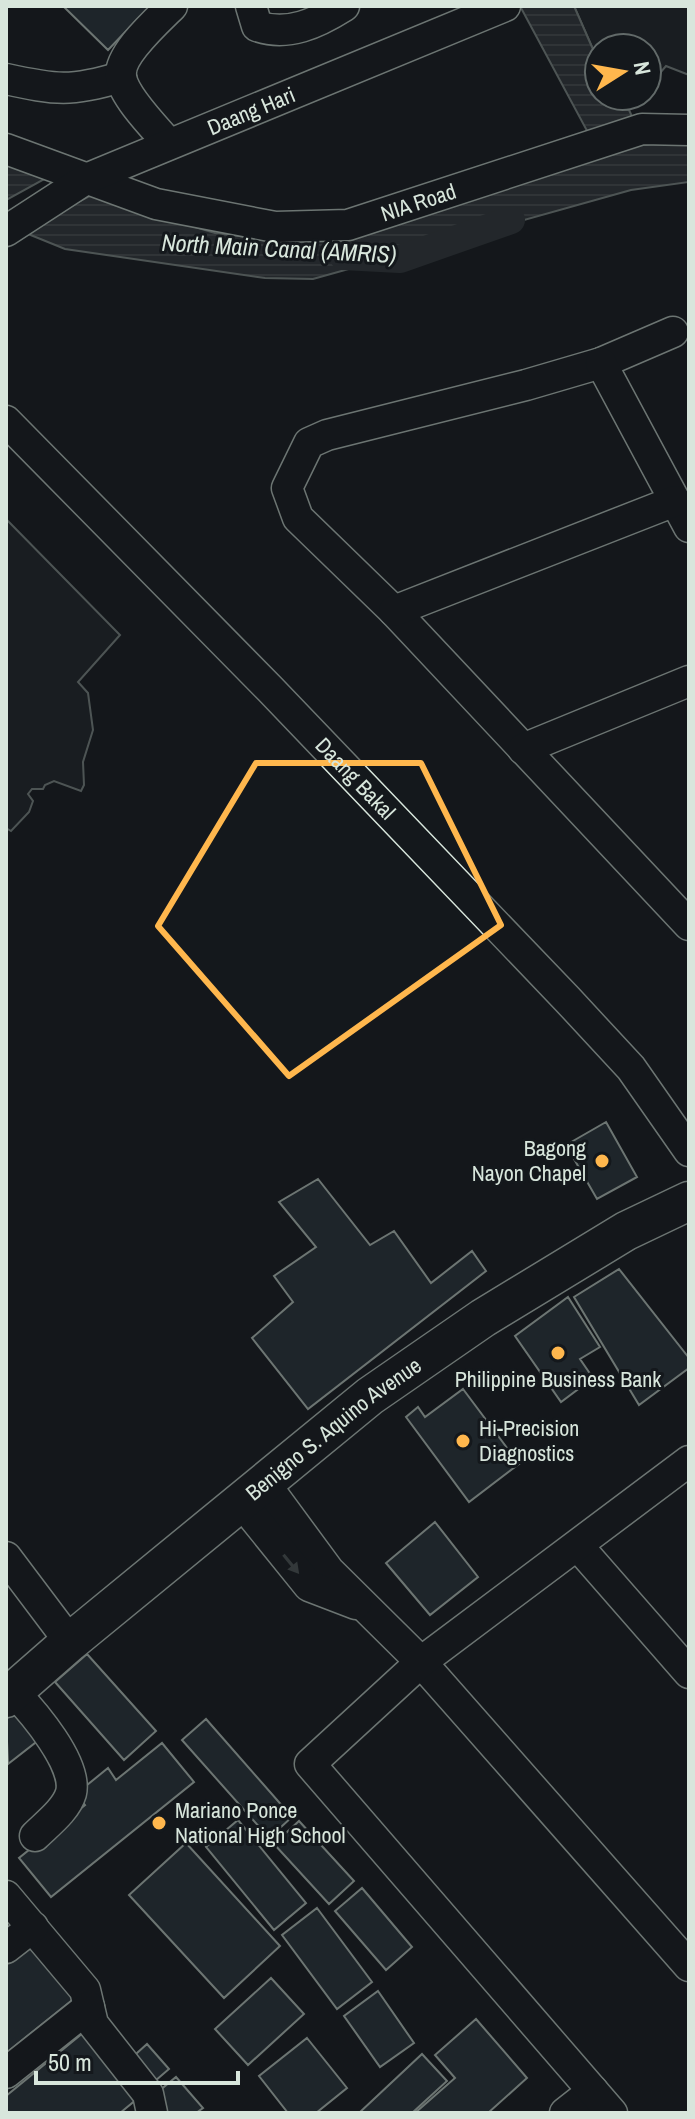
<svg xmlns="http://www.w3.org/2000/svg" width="695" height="2119" viewBox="0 0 695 2119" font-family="'Archivo Narrow',sans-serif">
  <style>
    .green { fill: #202428; stroke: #939e99; stroke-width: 2 }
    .water { fill: url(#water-rules); stroke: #939e99; stroke-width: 2 }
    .pier { fill: #14181c; stroke: #939e99; stroke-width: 2 }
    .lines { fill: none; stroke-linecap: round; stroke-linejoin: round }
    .canal { stroke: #363b3e; stroke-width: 28 }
    .building { fill: #2c363c; stroke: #d8e6dc; stroke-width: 2 }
    .minor-casing { stroke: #d8e6dc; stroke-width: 33 }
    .major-casing { stroke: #d8e6dc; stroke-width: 41 }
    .minor { stroke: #14181c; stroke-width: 30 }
    .major { stroke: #14181c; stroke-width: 38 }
    .oneway { fill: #59605f }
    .marked { fill: none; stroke: #ffb74d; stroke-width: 6; stroke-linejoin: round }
    .poi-dot { fill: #ffb74d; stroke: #14181c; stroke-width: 3 }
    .labels { text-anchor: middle; stroke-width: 6; stroke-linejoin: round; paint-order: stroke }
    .street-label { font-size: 22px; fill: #d8e6dc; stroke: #14181c }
    .poi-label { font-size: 22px; fill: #d8e6dc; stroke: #14181c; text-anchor: start }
    .water-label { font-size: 24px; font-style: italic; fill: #d8e6dc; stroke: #14181c }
  </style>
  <defs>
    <pattern id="water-rules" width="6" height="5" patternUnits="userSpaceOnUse" patternTransform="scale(2)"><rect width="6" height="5" fill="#363b3e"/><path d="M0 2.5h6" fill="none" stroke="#525759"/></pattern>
  </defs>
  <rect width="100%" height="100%" fill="#14181c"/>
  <path class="green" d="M574 6H689V75L666 66 647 88V48H599V63Z
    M6 519 120 635 78 682 88 693 93 730 83 762 84 785 81 791 54 781 45 785 43 789H32L28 794 33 801 29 812 11 831 6 828Z"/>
  <path class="water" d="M520 6H574L599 63V96H613L619 108 629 110 645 145 689 138V182L631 190 313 279 265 278 65 249 6 225V163L145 212 215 233 273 240 599 153Z"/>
  <path class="pier" d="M46 178 92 195 20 232 6 225V200Z"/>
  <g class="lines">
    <path class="canal" d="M343 256 400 259 511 220"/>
  </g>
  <path class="building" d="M63 6H150L108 50Z
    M606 1122 637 1177 597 1199 566 1145Z
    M318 1179 370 1245 394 1231 431 1283 472 1251 486 1271 308 1409 252 1338 293 1302 274 1276 316 1247 279 1202Z
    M619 1269 689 1358V1368L639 1405 574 1297Z
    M568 1297 600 1347 580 1359 593 1378 561 1402 515 1336Z
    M463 1389 519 1464 469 1502 406 1417 418 1407 425 1417Z
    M435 1522 478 1577 430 1615 386 1563Z
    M87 1654 156 1731 124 1760 55 1682Z
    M17 1711 40 1739 8 1764 6 1719Z
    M206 1719 292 1817 269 1838 182 1740Z
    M162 1743 194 1782 51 1897 19 1858 85 1805 76 1794 108 1768 116 1780Z
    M238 1820 306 1903 274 1930 206 1847Z
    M299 1821 354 1881 329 1904 274 1844Z
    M186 1843 280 1946 224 1998 129 1895Z
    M362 1888 412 1947 386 1970 335 1911Z
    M317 1908 372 1982 337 2009 282 1935Z
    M32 1941 76 1997 6 2053V1962Z
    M271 1978 304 2014 248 2065 215 2029Z
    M378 1991 414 2043 380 2067 344 2016Z
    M476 2019 527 2078 488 2113H415L455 2078 435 2055Z
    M89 2028 143 2094 120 2113H6V2096Z
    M307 2038 347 2088 316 2113H288L259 2076Z
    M147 2044 169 2069 148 2087 127 2062Z
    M422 2054 447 2081 412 2113H359Z
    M176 2077 203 2108 196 2113H167L153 2096Z"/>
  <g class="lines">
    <g class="minor-casing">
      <g id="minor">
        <path d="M251 6 257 26C288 37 317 23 344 6"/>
        <path d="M6 79C56 90 71 92 121 77"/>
        <path d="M169 144C156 129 124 97 121 77 118 55 157 21 172 6"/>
        <path id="s1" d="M6 149 156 204 275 227 348 225 642 129 689 130"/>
        <path id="s2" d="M6 231 86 179 505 6"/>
        <path d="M673 332 601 363 526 385 327 435 309 443 287 488 298 518 394 611 689 925"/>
        <path d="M601 363 689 527"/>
        <path id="s3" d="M6 421 270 689 567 999 631 1068 689 1151"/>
        <path d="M394 611 675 501"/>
        <path d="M523 749 689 681"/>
        <path d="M265 1484 329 1571 421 1662 689 1966"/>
        <path d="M242 1503 309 1586 356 1604"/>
        <path d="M578 1546 689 1673"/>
        <path d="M6 1557 70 1642"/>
        <path d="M14 1692C33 1712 78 1764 71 1793 66 1810 47 1824 35 1836"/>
        <path d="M6 1896 85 1990 93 2024 148 2094 152 2113"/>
        <path d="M6 1948 33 1927"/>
        <path d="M6 2073 89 2007"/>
        <path d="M565 2113 593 2091"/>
        <path d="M612 2113 310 1764 421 1662 689 1461"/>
      </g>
    </g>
    <g class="major-casing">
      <g id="major">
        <path id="s4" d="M6 1698 70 1642 370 1396 483 1318 626 1231 689 1201"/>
      </g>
    </g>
    <use href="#minor" class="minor"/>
    <use href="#major" class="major"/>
  </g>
  <defs><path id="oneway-solid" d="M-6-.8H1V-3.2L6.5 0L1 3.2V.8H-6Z" transform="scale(2)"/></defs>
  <use class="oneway" href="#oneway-solid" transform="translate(291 1564) rotate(51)"/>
  <path d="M0 0H695V2119H0ZM256 763H421L501 925 289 1076 158 926Z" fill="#14181c" fill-opacity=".55" fill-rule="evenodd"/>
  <path class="marked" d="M256 763H421L501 925 289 1076 158 926Z"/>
  <g class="poi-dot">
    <circle cx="602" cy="1161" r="8"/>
    <circle cx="558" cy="1353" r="8"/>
    <circle cx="463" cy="1441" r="8"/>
    <circle cx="159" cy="1823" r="8"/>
  </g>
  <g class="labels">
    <g class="street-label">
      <text dy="8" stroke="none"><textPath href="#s2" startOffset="274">Daang Hari</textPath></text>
      <text dy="8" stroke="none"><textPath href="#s1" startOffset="428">NIA Road</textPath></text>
      <text dy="8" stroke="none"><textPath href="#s3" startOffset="500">Daang Bakal</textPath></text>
      <text dy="8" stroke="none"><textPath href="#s4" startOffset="424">Benigno S. Aquino Avenue</textPath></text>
    </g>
    <g class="poi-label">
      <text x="586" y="1156" text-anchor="end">Bagong<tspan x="586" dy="25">Nayon Chapel</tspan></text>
      <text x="558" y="1387" text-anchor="middle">Philippine Business Bank</text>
      <text x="479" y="1436">Hi-Precision<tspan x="479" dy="25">Diagnostics</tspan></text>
      <text x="175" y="1818">Mariano Ponce<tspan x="175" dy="25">National High School</tspan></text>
    </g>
    <g class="water-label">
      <text transform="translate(279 249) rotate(3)" y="8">North Main Canal (AMRIS)</text>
    </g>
  </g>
  <rect width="695" height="2119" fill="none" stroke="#d8e6dc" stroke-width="16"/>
  <g transform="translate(623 72) rotate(79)"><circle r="38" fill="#14181c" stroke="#626a69" stroke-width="2"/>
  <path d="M0-6L14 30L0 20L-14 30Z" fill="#ffb74d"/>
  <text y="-12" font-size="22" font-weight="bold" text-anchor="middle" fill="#d8e6dc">N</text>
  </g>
  <path d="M36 2071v12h202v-12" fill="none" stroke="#d8e6dc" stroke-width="4"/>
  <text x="48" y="2071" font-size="24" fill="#d8e6dc" stroke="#14181c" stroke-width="6" paint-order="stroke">50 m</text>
</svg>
